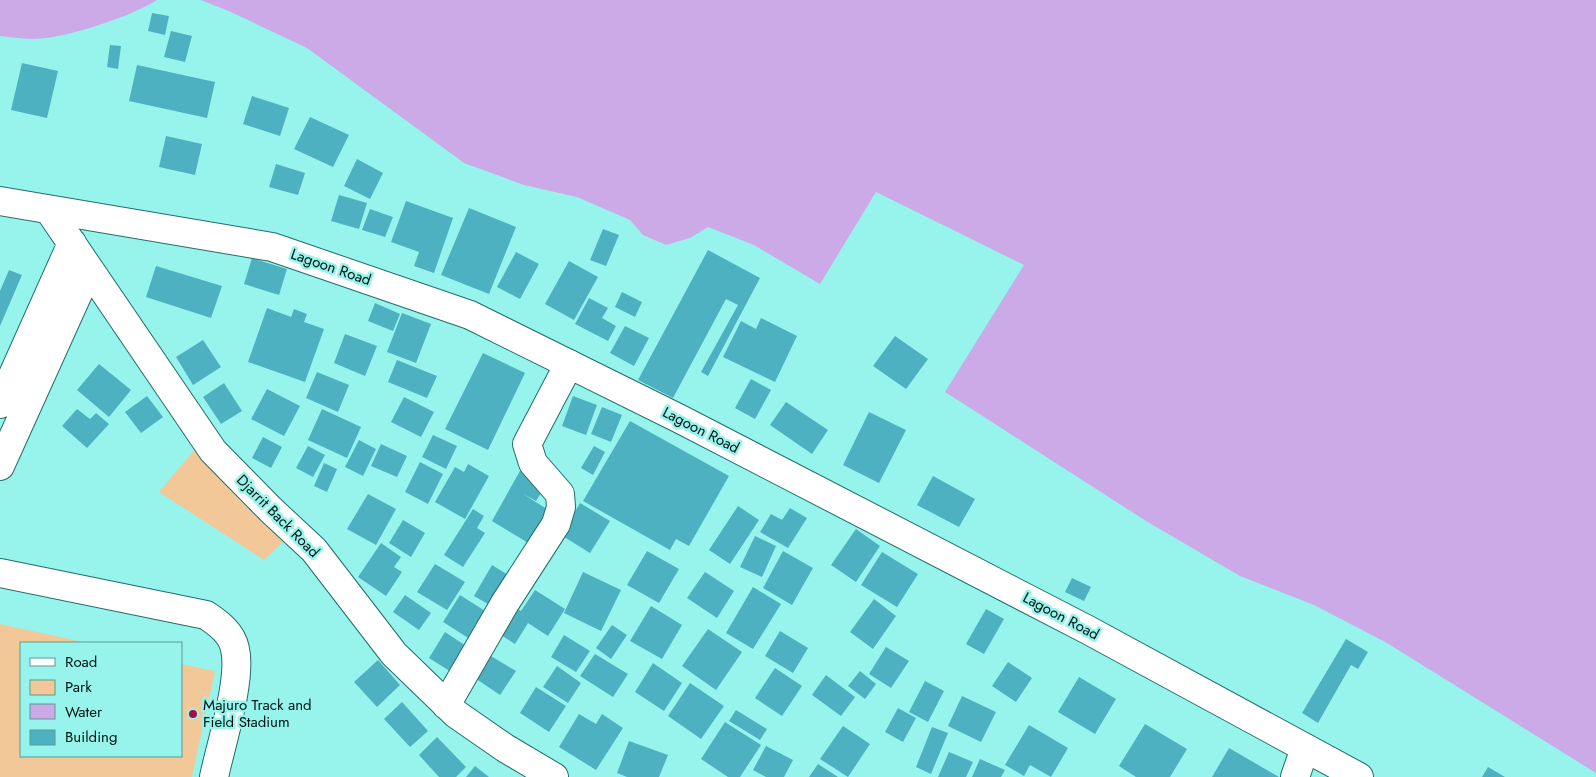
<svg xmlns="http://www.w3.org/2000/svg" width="1596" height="777" viewBox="0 0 1596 777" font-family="Jost,sans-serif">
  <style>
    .green { fill: #f2c899 }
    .water { fill: #ccaae8 }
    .building { fill: #4eb1c1 }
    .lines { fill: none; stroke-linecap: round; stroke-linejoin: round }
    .minor-casing { stroke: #226d69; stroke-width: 30 }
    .major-casing { stroke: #226d69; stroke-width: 30 }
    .minor { stroke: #fff; stroke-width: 28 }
    .major { stroke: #fff; stroke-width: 28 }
    .poi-dot { fill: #a50e44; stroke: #96f4ec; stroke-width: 2 }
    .labels { text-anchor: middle; stroke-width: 5; stroke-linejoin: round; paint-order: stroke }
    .street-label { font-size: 15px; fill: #001110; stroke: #96f4ec }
    .poi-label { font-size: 15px; fill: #001110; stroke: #96f4ec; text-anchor: start }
  </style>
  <rect width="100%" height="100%" fill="#96f4ec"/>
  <path class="green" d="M195 449 289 536 264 560 159 492Z
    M0 624 88 643H21V756H181V664L215 671 192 777H0Z"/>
  <path class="water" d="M0 0H157C130 17 66 38 35 39 23 39 11 37 0 36Z
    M201 0H1596V773L1387 643 1314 605 1240 576 1146 521 945 392 1024 265 876 192 820 284 754 245 708 227 690 238 666 245 643 235 630 220 577 197 524 185 464 163 307 48 231 12Z"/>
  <path class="building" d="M152 13 169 16 165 35 148 31Z
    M171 31 192 36 185 62 164 57Z
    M110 45 121 46 118 69 107 67Z
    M22 63 58 71 47 118 11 110Z
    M137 65 215 82 207 118 129 101Z
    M252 96 289 108 280 136 243 124Z
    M310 117 349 135 333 167 294 149Z
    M166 136 202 144 195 175 159 167Z
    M357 159 383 173 370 199 344 186Z
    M276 164 305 173 298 195 269 187Z
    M339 195 367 203 359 229 331 221Z
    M406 201 453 218 434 273 414 266 419 252 391 242Z
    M469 208 516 227 489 294 441 275Z
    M370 209 393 217 385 237 362 230Z
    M603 229 619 235 606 266 590 260Z
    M708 250 760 278 708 376 701 372 738 305 726 299 673 398 638 380Z
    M516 252 539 264 520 299 497 287Z
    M252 258 287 269 279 295 244 284Z
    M569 261 598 277 574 320 545 304Z
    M156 266 222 286 211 318 146 297Z
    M9 270 22 275 0 326V291Z
    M622 292 642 302 635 317 615 307Z
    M589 298 608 308 602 318 616 326 608 341 575 324Z
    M375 303 400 314 393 331 368 321Z
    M267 308 291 317 294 309 307 314 304 322 324 329 305 382 248 362Z
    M402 313 431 324 416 363 387 352Z
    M761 318 797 336 775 382 723 357 741 321 756 329Z
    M625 326 649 338 634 366 610 353Z
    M345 334 377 346 365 376 334 363Z
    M895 336 928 359 906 389 873 366Z
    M203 340 221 367 193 385 176 357Z
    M483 353 525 373 488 450 445 429Z
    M397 360 437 376 427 398 388 382Z
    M99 364 131 390 109 417 77 390Z
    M317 372 349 385 338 412 306 398Z
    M751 379 771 390 755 419 735 408Z
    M224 383 242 411 221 424 203 397Z
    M267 389 300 406 284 436 251 419Z
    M147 396 163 417 141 433 125 412Z
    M573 396 597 405 586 435 562 426Z
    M404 397 434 412 421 437 391 422Z
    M786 402 828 430 812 454 770 425Z
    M602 407 622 415 611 442 591 434Z
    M77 409 90 419 96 413 109 424 87 448 62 426Z
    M322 409 361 427 347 458 308 440Z
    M869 412 906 430 879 483 843 465Z
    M630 421 729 476 689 546 676 539 670 550 583 501Z
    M433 435 457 446 446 469 422 457Z
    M263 437 282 447 271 468 252 458Z
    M359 440 376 449 363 476 345 467Z
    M381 444 407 456 397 477 371 466Z
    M308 446 325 455 313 477 296 468Z
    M594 446 605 452 593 475 581 468Z
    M420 462 443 474 428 504 405 492Z
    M324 463 337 469 327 492 314 486Z
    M468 464 489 476 465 519 435 502 455 467 464 472Z
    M521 469 547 484 536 501 523 494 550 511 530 544 492 521Z
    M933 476 975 499 959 527 917 505Z
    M368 494 396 509 376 545 347 529Z
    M580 503 610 521 590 553 561 535Z
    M738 506 759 520 730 564 709 550Z
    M790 508 807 518 788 548 760 532 771 514 782 520Z
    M473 509 484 516 477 528 485 533 463 567 444 555Z
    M403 520 425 533 411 557 389 543Z
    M856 529 880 546 856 582 831 565Z
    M755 536 776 546 762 577 740 567Z
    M381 543 401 557 394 567 402 572 386 596 358 577Z
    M647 551 679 569 659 603 627 585Z
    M783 551 813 568 792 605 763 588Z
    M882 552 918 574 897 607 861 585Z
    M435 564 465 582 447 610 417 592Z
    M492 565 513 578 495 608 474 596Z
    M583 572 621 590 601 631 564 613Z
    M705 572 734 591 717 618 687 598Z
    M1072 578 1091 587 1084 601 1065 592Z
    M753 587 781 604 753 649 726 633Z
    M535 590 565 609 548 636 528 623 515 644 493 630 509 604 521 611Z
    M405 595 431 613 419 630 393 612Z
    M460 595 493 616 476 643 443 622Z
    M874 599 896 616 873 649 850 632Z
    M651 606 682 625 662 659 630 641Z
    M986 609 1004 619 984 654 966 644Z
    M612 625 627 635 611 659 596 648Z
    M708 629 742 652 716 690 682 666Z
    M780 631 808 648 793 673 765 656Z
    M445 632 472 650 456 675 429 658Z
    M564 635 590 651 576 672 551 657Z
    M1346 639 1368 652 1358 669 1351 665 1318 723 1302 713Z
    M886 647 909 661 891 688 869 674Z
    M486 653 516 671 500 695 472 676Z
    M595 654 628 674 613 697 580 676Z
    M378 660 400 685 377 707 354 682Z
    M1008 662 1032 678 1016 702 992 686Z
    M653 663 682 683 664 711 635 692Z
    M557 666 581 683 568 703 543 687Z
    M775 668 802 686 782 716 755 698Z
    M860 671 876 684 865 699 848 686Z
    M826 675 855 697 841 716 812 695Z
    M1079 677 1116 699 1095 734 1058 712Z
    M925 681 944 691 928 722 909 712Z
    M690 683 724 706 701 739 668 716Z
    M536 687 566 706 549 732 520 713Z
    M962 696 996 712 981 742 948 726Z
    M402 702 428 731 410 747 384 719Z
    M898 708 916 718 903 742 885 732Z
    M736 710 767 729 760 740 729 721Z
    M579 714 596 724 602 714 623 728 596 770 559 747Z
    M725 722 761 745 740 777H728L701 759Z
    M1145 724 1187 749 1170 777H1136L1119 766Z
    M1029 725 1068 748 1051 777 1030 765 1024 776 1005 765Z
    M843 726 870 744 848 777 820 759Z
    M932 727 948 733 931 774 916 767Z
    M437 737 466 767 456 777H439L419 755Z
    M629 741 668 755 659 777H627L617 773Z
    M766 746 793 760 784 777H766L753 770Z
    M1229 748 1279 777H1212Z
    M949 752 973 762 966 777H938Z
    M980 759 1005 770 1001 777H972Z
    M818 764 838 777H809Z
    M475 766 489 777H466Z
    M1488 767 1505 777H1482Z"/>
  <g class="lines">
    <g class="minor-casing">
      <path id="minor" d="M49 210 213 451 271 510 314 550 394 654 456 714 505 748 554 777
        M0 404 72 243
        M0 466 89 269
        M0 573 206 615C218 623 232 633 235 649 242 679 221 744 214 777
        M446 705 505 603 556 524 561 507 560 494 533 463 527 444 569 364
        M1295 777 1305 748"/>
    </g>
    <g class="major-casing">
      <path id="major" d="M0 201 272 247 470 315 680 419 1088 630 1359 777"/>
    </g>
    <use href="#minor" class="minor"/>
    <use href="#major" class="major"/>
  </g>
  <circle class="poi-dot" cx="193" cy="714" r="5"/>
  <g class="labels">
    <g class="street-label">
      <text transform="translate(331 267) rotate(19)" y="5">Lagoon Road</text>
      <text transform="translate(701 430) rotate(27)" y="5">Lagoon Road</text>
      <text transform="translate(278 516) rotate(45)" y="5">Djarrit Back Road</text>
      <text transform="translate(1061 616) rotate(28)" y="5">Lagoon Road</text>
    </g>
    <g class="poi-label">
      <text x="203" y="710">Majuro Track and<tspan x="203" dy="17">Field Stadium</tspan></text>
    </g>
  </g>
  <rect x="20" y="642" width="162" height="115" fill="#96f4ec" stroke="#5a9994"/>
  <rect x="30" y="658" width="25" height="8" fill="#ffffff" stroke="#5a9994"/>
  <text x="65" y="667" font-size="15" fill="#001110">Road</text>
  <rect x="30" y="680" width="25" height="15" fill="#f2c899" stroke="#5a9994"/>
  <text x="65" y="692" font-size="15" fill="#001110">Park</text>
  <rect x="30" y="704" width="25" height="15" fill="#ccaae8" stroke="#5a9994"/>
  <text x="65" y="717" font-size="15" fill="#001110">Water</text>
  <rect x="30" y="730" width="25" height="15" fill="#4eb1c1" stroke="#5a9994"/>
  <text x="65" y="742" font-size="15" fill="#001110">Building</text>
</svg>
